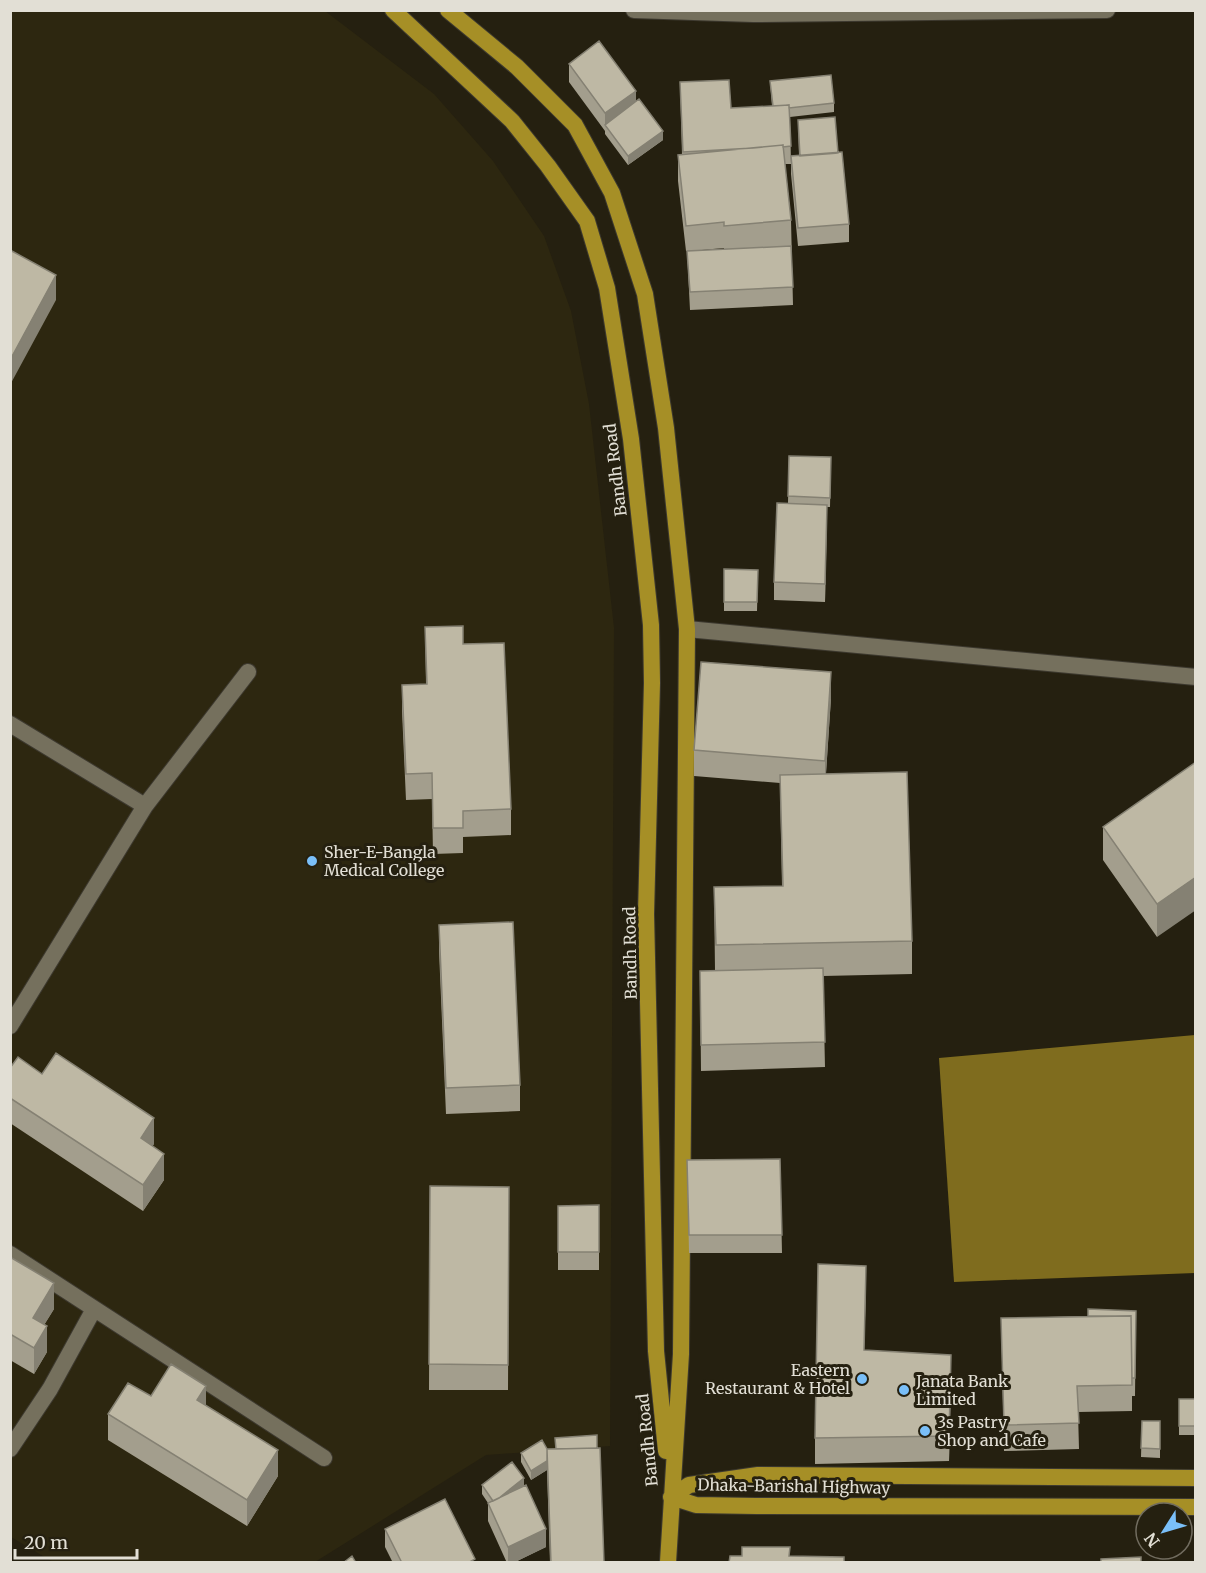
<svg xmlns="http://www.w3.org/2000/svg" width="1206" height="1573" viewBox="0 0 1206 1573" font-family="Merriweather,serif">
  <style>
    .built { fill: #2d2710 }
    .water { fill: #7f6c1e }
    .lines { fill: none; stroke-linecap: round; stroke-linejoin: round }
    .minor-casing { stroke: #3d392f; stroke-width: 18 }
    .trunk-casing { stroke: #3d392f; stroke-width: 18 }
    .minor { stroke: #75705d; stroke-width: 16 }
    .trunk { stroke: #a68f26; stroke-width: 16 }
    .wall { fill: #a39e8d; fill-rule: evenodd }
    .shaded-wall { fill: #858173 }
    .building { fill: #beb8a4; stroke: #858173; stroke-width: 1.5 }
    .poi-dot { fill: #7abff8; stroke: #252010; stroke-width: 2 }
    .labels { text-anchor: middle; stroke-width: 6; stroke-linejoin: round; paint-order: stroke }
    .street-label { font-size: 16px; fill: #e2dfd5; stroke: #252010 }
    .poi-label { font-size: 16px; fill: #e2dfd5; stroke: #252010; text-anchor: start }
  </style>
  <rect width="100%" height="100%" fill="#252010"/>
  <path class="built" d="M11 11H325L434 94 493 161 544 236 571 311 589 404 614 628 610 1446 486 1455 315 1562H53L11 1537Z"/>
  <path class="water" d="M1195 1035V1273L954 1282 939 1058Z"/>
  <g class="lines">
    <g class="minor-casing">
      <path id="minor" d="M634 10 753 14 1107 10
        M687 629 1196 677
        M10 724 145 806
        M10 1026 145 806 248 672
        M10 1254 324 1458
        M10 1449 50 1389 94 1309"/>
    </g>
    <g class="trunk-casing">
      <path id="trunk" d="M393 10 512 121 548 166 587 221 607 288 631 439 651 625 652 683 646 914 656 1351 666 1451
        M448 10 517 67 575 125 612 193 645 294 666 428 687 629 681 1354 668 1562
        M671 1497 689 1485 758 1475 1196 1478
        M671 1497 696 1505 756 1506 1196 1507"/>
    </g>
    <use href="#minor" class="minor"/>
    <use href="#trunk" class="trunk"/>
  </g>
  <path class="wall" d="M758 10H784L758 12Z
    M569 64 636 102 663 140 628 165 605 134V131L569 82Z
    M770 81 834 103V112L790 117 791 164H785L791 220 793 305 690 310 687 251H686L678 181V155H682L680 82 731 108 772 106ZM724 248V249L691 251Z
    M798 120 838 153 849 224V242L798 246 791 174V156H799Z
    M789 456 831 457 830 507H827L825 602 774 600V582L788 503Z
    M724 569 758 570 757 611H724Z
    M425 627 463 644 511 809V835L463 837V853L433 854 432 799 406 800 402 711V685L426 684Z
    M831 698 826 774 912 941V974L823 976 825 1067 701 1071 700 971H715L714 887 782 886 780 783 694 776V750Z
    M1196 762 1157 937 1103 860V827Z
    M439 925 520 1085V1111L446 1114 439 951Z
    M10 1068 42 1074 154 1144 152 1146 164 1180 143 1211 10 1123Z
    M780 1159 782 1253H689L687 1160Z
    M430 1186 509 1187 508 1390H429Z
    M599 1205V1270H558V1206Z
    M10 1257 54 1309 44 1325 47 1352 34 1374 10 1360Z
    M866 1292 864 1350 951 1381 949 1461 815 1464V1438Z
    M1136 1311 1135 1396H1132V1411L1078 1412 1079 1449 1004 1451 1001 1318 1088 1316Z
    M151 1396 206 1406 278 1476 247 1526 108 1440V1414Z
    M1179 1399H1196V1435H1179Z
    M1142 1421H1160V1458L1141 1457Z
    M542 1440 604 1563H550L547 1470 531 1480 521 1462V1453Z
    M482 1485 524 1486 546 1547 513 1563H507L488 1521V1503L482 1494Z
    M385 1529 468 1563H393L385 1547Z"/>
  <path class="shaded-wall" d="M636 91V109L605 125V113Z
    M663 131V140L628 165V156Z
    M56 275V300L10 385V360Z
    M827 505V523L825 602V584Z
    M831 672V698L825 787V761Z
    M1196 877V910L1157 937V904Z
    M154 1118V1144L141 1164V1138Z
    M164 1154V1180L143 1211V1185Z
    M54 1283V1309L33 1343V1318Z
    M47 1326V1352L34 1374V1348Z
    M951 1355V1381L949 1461V1436Z
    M206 1386V1412L197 1400Z
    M278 1450V1476L247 1526V1500Z
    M547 1461V1470L531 1480V1471Z
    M524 1478V1487L494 1502Z
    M546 1529V1547L513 1563H508V1547Z"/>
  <path class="building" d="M599 41 636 91 605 113 569 64Z
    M831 75 834 103 789 108V105L773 106 770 81Z
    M729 80 731 108 789 105 791 146 783 147V145L753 148 683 152 680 82Z
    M639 99 663 131 628 156 605 125Z
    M835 117 838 153 800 156 798 120Z
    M783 145 791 220 724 226V222L686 226 678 155Z
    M842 152 849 224 798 228 791 156Z
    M791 246 793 287 690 292 687 251Z
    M10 250 56 275 10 360Z
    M789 456 831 457 830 498 788 496Z
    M777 503 827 505 825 584 774 582Z
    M724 569 758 570 757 602H724Z
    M463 626V644L504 643 511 809 463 811V828H433L432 773 406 774 402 685 427 684 425 627Z
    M701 662 831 672 825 761 694 750Z
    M1196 762V877L1157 904 1103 827Z
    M907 772 912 941 716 945 714 887 783 886 780 775Z
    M513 922 520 1085 446 1088 439 925Z
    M823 968 825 1042 701 1045 700 971Z
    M56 1053 154 1118 141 1138 164 1154 143 1185 10 1098V1068L18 1057 42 1074Z
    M780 1159 782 1235H689L687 1160Z
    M430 1186 509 1187 508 1365 429 1364Z
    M599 1205V1252H558V1206Z
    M10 1257 54 1283 33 1318 47 1326 34 1348 10 1334Z
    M818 1264 866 1266 864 1350 951 1355 949 1436 815 1438Z
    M1088 1309 1136 1311 1135 1378H1132L1131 1316H1088Z
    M1131 1316 1132 1385 1077 1386 1079 1423 1004 1425 1001 1318Z
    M171 1364 206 1386 197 1400 278 1450 247 1500 108 1414 128 1383 151 1396Z
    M1179 1399H1196V1426H1179Z
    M1142 1421H1160V1449L1141 1448Z
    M597 1435V1448L556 1449 555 1438Z
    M542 1440 547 1449V1461L531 1471 521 1453Z
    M600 1448 604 1563H551L547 1449Z
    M512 1462 524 1478 499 1498 493 1501 482 1485Z
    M526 1485 546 1529 508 1547 488 1503Z
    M445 1499 475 1559 468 1563H402L385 1529Z
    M742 1547H790L789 1556 844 1557V1563H729L730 1556H742Z
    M352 1556 356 1563H343Z
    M1141 1557V1563H1101V1559Z"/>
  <g class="poi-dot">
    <circle cx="312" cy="861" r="6"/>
    <circle cx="862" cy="1379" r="6"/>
    <circle cx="904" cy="1390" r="6"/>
    <circle cx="925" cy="1431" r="6"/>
  </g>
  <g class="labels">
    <g class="street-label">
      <text transform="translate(615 470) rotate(-97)" y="6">Bandh Road</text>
      <text transform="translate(630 953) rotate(-91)" y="6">Bandh Road</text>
      <text transform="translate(647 1440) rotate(-96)" y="6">Bandh Road</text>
      <text transform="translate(794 1486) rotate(1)" y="6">Dhaka-Barishal Highway</text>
    </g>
    <g class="poi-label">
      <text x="324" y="858">Sher-E-Bangla<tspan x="324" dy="18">Medical College</tspan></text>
      <text x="850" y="1376" text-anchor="end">Eastern<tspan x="850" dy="18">Restaurant &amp; Hotel</tspan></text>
      <text x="916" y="1387">Janata Bank<tspan x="916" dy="18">Limited</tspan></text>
      <text x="937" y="1428">3s Pastry<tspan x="937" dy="18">Shop and Cafe</tspan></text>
    </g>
  </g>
  <rect width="1206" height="1573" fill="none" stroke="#e2dfd5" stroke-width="24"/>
  <g transform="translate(1164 1531) rotate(233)"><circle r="28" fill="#252010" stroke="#716c5f" stroke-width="1.5"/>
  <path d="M0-4.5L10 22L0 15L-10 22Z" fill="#7abff8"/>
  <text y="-9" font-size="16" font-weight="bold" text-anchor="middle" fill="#e2dfd5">N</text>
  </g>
  <path d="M15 1549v9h122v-9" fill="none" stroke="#e2dfd5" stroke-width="3"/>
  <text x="24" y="1549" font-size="18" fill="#e2dfd5" stroke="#252010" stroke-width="4.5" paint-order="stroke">20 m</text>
</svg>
